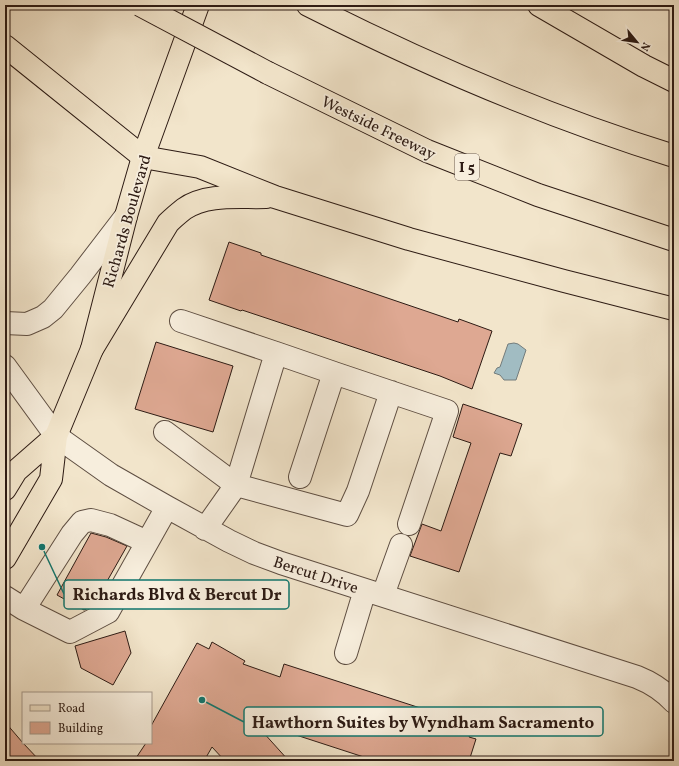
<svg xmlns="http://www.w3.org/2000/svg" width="679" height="766" viewBox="0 0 679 766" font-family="Vollkorn,serif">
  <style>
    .water { fill: #a1bcc2; stroke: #737c7c }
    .building { fill: #dea892; stroke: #2d1b14 }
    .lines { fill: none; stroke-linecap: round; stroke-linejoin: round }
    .minor-casing { stroke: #5e4e42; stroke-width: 24 }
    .major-casing { stroke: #2d1b14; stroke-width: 24 }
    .highway-casing { stroke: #2d1b14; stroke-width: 24 }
    .minor { stroke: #f7eedd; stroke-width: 22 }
    .major { stroke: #f2e5cb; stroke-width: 22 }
    .highway { stroke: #f2e5cb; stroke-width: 22 }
    .highway-bridge-casing { stroke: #2d1b14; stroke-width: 24; stroke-linecap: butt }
    .highway-bridge { stroke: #f2e5cb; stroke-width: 22 }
    .labels { text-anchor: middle; stroke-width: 3.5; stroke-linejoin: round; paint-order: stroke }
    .shield { fill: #f7eedd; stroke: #6a5a50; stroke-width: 1 }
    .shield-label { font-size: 15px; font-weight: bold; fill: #2d1b14 }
    .street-label { font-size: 16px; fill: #2d1b14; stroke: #f7eedd }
    .leader { fill: none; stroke: #0f766e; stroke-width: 1.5 }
    .callout-dot { fill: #0f766e; stroke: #f7eedd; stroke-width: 1.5 }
    .callout { fill: #f7eedd; stroke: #0f766e; stroke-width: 1.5 }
    .callout-label { font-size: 17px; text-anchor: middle; font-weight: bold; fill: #2d1b14 }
  </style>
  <rect width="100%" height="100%" fill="#f2e5cb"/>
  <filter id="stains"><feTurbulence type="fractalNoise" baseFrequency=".005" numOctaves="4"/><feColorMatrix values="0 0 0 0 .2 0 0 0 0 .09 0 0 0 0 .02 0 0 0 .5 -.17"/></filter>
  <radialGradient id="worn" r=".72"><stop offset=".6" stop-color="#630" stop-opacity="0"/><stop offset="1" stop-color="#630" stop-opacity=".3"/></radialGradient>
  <path class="water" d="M514 343 518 344 526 350 516 380H504L500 375 494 373 497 368 500 367 508 344Z"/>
  <path class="building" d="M229 242 261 253V255L458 322 459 319 492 331 472 389 440 376 242 310 241 311 209 300Z
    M156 342 233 366 213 432 135 409Z
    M463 404 522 424 511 456 500 453 459 572 410 556 422 524 441 531 471 443 453 437Z
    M91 533 106 537 127 546 93 606 84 610 57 595Z
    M125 631 131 653 113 685 81 668 75 646Z
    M212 642 245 661 243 664 280 677 284 664 473 725 469 737 476 739 469 761H376L253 721 289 761H225L212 747 204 761H134L146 743H151V726L197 643 209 649Z
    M5 722 23 743 40 761H5Z"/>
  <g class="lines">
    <g class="minor-casing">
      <path id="minor" d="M181 321 276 353
        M5 323 27 324 43 317 53 309 80 276 126 216
        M5 366 56 436 111 475 167 507 229 541 254 553 281 563 637 677C652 683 663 690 674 702
        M334 373 447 411 409 524
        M165 432 236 485 276 353 334 373 300 477
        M205 529 236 485 347 515 358 491 391 392
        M383 595 401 545
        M5 597 24 609 70 632 108 612 167 507
        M24 609 72 534 82 522 91 520 110 525 147 542
        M346 653 365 590"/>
    </g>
    <g class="major-casing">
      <path id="major" d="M5 489 16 471 56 436
        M5 558 51 479 56 436 92 349 126 216 143 157 198 5"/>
    </g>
    <g class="highway-casing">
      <path id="highway" d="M308 5C425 64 548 117 674 156
        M539 5 644 66 674 81
        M5 46 143 157 200 167 275 197 409 239 564 281 674 309
        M268 73 427 151 538 195 674 240
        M92 349 168 223C173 218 179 213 184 209 207 193 240 198 266 197"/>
    </g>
    <use href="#minor" class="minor"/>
    <use href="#major" class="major"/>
    <use href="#highway" class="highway"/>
    <g class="highway-bridge-casing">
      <path id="highway-bridge" d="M140 5 268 73"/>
    </g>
    <use href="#highway-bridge" class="highway-bridge"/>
  </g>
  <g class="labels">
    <rect class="shield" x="455" y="154" width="24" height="26" rx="3"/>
    <g class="shield-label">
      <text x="467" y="172">I 5</text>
    </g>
    <g class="street-label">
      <text transform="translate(379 127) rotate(26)" y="6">Westside Freeway</text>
      <text transform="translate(126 221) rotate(-74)" y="6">Richards Boulevard</text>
      <text transform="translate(316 574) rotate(18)" y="6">Bercut Drive</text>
    </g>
  </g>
  <path class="leader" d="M42 547L64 594M202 700L244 722"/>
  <g class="callout-dot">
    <circle cx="42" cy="547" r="4"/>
    <circle cx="202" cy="700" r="4"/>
  </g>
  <g class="callout">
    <rect x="64" y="580" width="225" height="29" rx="4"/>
    <rect x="244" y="707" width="359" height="29" rx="4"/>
  </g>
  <g class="callout-label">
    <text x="177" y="600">Richards Blvd &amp; Bercut Dr</text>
    <text x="423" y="728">Hawthorn Suites by Wyndham Sacramento</text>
  </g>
  <rect width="679" height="766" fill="none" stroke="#f2e5cb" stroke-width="20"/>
  <rect x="6" y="6" width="667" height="754" fill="none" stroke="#2d1b14" stroke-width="2"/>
  <rect x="10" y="10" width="659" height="746" fill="none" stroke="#2d1b14"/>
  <rect x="22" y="692" width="130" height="52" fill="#f7eedd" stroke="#a69a8d"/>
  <rect x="30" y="705" width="20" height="6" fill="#f2e5cb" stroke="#a69a8d"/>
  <text x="58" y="712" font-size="12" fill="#2d1b14">Road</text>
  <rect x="30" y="722" width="20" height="12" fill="#dea892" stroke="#a69a8d"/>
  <text x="58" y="732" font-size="12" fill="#2d1b14">Building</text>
  <g transform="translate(637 42) rotate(119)" stroke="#f7eedd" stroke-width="3" paint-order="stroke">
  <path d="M0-3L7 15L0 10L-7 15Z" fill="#2d1b14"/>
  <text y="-6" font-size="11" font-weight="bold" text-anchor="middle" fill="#2d1b14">N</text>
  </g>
  <rect width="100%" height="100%" filter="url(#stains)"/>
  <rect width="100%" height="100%" fill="url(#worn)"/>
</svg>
